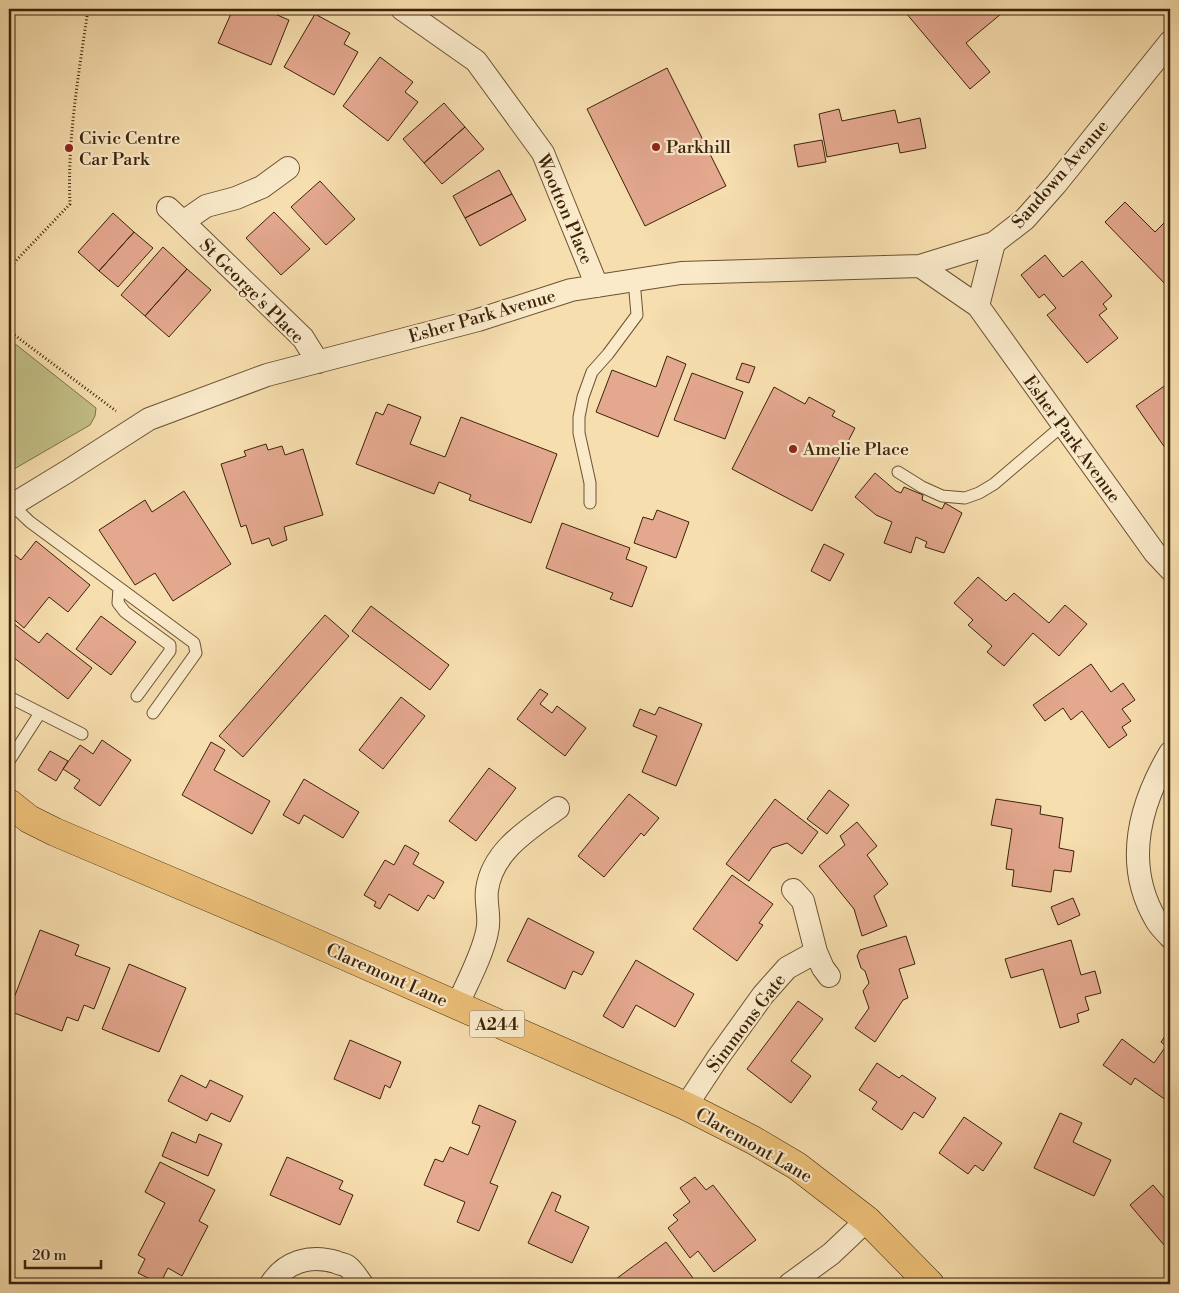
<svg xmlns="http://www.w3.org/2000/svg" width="1179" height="1293" viewBox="0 0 1179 1293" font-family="'Libre Bodoni',serif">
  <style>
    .green { fill: #c3bf86; stroke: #7f7148 }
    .building { fill: #e4a88f; stroke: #3b230a }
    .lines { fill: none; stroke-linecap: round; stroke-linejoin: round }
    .service-casing { stroke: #6a5233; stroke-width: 13 }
    .minor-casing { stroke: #6a5233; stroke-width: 24 }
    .primary-casing { stroke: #3b230a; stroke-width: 29 }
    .path { stroke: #3b230a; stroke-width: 3; stroke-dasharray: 1 2.5; stroke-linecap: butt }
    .service { stroke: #faeaca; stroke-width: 11 }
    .minor { stroke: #faeaca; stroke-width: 22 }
    .primary { stroke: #ecbf77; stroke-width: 28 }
    .poi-dot { fill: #8f2418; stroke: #faeaca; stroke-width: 2 }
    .labels { text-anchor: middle; stroke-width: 4.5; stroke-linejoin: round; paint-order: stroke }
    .shield { fill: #faeaca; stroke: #745f44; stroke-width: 1 }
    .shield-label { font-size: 16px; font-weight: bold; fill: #3b230a }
    .poi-label { font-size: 18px; fill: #3b230a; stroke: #faeaca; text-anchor: start }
    .street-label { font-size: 18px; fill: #3b230a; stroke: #faeaca }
  </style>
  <rect width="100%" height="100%" fill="#f7deae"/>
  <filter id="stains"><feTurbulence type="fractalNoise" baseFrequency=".004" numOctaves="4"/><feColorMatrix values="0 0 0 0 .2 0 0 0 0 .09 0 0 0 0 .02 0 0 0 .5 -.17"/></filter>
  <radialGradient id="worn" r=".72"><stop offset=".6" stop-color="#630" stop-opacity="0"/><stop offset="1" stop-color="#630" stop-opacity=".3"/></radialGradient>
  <path class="green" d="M9 339 96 408 95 416 90 425 9 472Z"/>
  <path class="building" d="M233 9H277L275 14 289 20 271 65 218 43Z
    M911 9H1007L966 43 990 72 970 89 906 13Z
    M315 14 350 33 344 44 358 52 334 95 284 67Z
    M380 57 413 82 405 92 418 102 388 141 343 106Z
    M667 68 726 186 645 226 587 109Z
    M444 103 465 127 424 163 403 139Z
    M839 109 842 121 895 110 898 123 920 118 926 148 900 153 898 143 827 157 819 114Z
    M465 127 484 149 442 184 424 163Z
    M822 140 826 162 798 167 794 145Z
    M499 170 512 194 465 218 453 196Z
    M320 181 355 219 326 245 291 207Z
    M512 194 526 220 480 246 465 218Z
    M1125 202 1155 232 1170 217V289L1105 222Z
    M274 212 310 249 281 275 246 238Z
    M113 213 134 232 99 271 78 252Z
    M134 232 153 248 118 287 99 271Z
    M163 247 187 269 145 316 121 295Z
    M1045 255 1063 277 1082 261 1112 296 1103 304 1107 309 1099 315 1118 338 1087 363 1047 315 1056 308 1044 294 1039 298 1021 275Z
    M187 269 211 290 169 337 145 316Z
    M667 356 686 364 658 437 596 412 612 370 656 387Z
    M742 363 755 367 749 383 736 379Z
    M692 373 743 392 725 439 674 420Z
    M1170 382V455L1136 406Z
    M774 387 805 404 809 397 835 411 832 416 855 428 812 511 732 469Z
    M388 404 421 417 410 444 445 457 461 417 557 454 531 523 469 500 471 495 439 482 434 494 356 464 376 412 383 415Z
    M266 444 268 450 282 446 285 455 303 449 323 515 284 527 287 540 272 546 269 538 252 544 246 525 241 527 221 464 246 456 244 451Z
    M875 473 896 491 901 493 904 487 923 495 922 500 942 509 945 503 962 513 944 553 925 547 927 542 916 537 911 553 884 543 892 522 876 515 855 497Z
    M184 491 231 564 173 601 155 573 135 585 99 530 145 500 152 512Z
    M657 510 689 522 676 558 634 543 643 517 653 520Z
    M562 523 630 548 626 559 647 567 632 607 610 599 613 593 546 568Z
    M36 541 90 585 68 612 49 597 24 628 9 615V578L12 575 9 572V552L10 551 21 560Z
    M824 544 844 554 830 581 811 571Z
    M978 577 1006 601 1014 593 1049 623 1065 605 1087 624 1059 656 1033 633 1004 666 987 652 992 646 968 625 973 620 954 603Z
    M371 606 449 665 430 690 352 631Z
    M325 615 349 636 243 757 219 736Z
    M101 616 136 642 111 675 76 649Z
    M9 620 39 643 47 633 92 668 68 699 9 654Z
    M1091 664 1111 692 1123 683 1135 700 1122 709 1131 721 1122 727 1127 735 1109 748 1082 711 1071 720 1063 708 1045 721 1033 705Z
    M540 689 548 694 540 704 552 713 557 706 586 728 565 756 517 719Z
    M401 697 425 716 383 769 359 750Z
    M659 707 702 724 676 786 642 772 657 736 633 726 640 709 655 715Z
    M102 740 131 760 100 806 74 788 80 780 63 769 80 745 93 754Z
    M211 742 225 750 214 770 270 801 252 834 182 795Z
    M50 751 68 761 56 781 38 770Z
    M489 768 516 788 476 841 449 821Z
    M304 779 359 812 343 838 304 815 299 824 283 815Z
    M829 790 849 805 827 834 807 819Z
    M629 794 659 818 644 836 641 833 604 877 578 856Z
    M775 799 818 832 802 854 787 843 772 848 749 881 726 864Z
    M996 799 1041 806 1040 814 1063 818 1059 848 1074 851 1071 872 1054 870 1051 892 1012 886 1014 870 1006 869 1012 829 991 825Z
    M857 822 877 846 867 855 888 884 874 896 887 926 862 936 854 909 819 866 845 845 840 836Z
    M405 845 419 853 413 864 444 882 434 899 428 895 418 911 389 894 380 909 374 906 376 902 364 895 385 860 394 865Z
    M732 875 773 904 759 923 763 925 737 961 693 929Z
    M1073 898 1080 915 1058 925 1051 907Z
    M528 918 594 952 582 975 573 971 565 989 507 961Z
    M40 930 79 945 75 955 110 968 94 1009 84 1005 78 1021 67 1017 62 1031 9 1011Z
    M906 936 915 964 899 969 908 998 903 1000 875 1042 855 1028 869 1008 863 991 869 983 865 971 861 968 857 956 860 950Z
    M1071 940 1081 975 1095 971 1101 993 1085 997 1089 1010 1077 1014 1079 1022 1060 1028 1043 969 1011 978 1005 959Z
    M636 960 694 994 675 1027 636 1005 623 1028 603 1016Z
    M129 964 186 988 159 1052 102 1029Z
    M798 1001 823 1019 791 1061 811 1076 791 1103 747 1069Z
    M1170 1029V1103L1135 1078 1131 1085 1103 1065 1122 1039 1154 1063 1166 1046 1161 1042Z
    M350 1040 401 1062 390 1088 385 1085 380 1099 334 1079Z
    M877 1063 899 1078 902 1075 936 1098 923 1118 914 1112 902 1130 872 1109 877 1102 859 1090Z
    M181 1075 206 1088 210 1080 243 1096 230 1122 211 1113 207 1121 168 1101Z
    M479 1105 516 1121 490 1183 498 1186 479 1231 457 1222 465 1202 424 1185 435 1159 443 1162 450 1147 468 1155 480 1126 472 1123Z
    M1060 1113 1082 1123 1073 1142 1111 1160 1094 1196 1034 1168Z
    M964 1117 1002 1143 983 1171 975 1165 968 1174 939 1153Z
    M172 1132 196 1143 199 1134 222 1144 208 1176 162 1156Z
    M287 1157 343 1181 339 1189 353 1195 340 1225 270 1195Z
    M160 1162 215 1190 199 1221 208 1226 182 1276 168 1268 160 1284 138 1273 145 1259 138 1255 165 1203 145 1192Z
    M695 1177 706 1190 713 1185 756 1240 714 1272 698 1251 690 1258 668 1228 678 1220 673 1215 690 1202 680 1188Z
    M1153 1185 1170 1205V1252L1130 1205Z
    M552 1192 561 1196 555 1211 589 1227 572 1263 528 1243Z
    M666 1242 696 1282 693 1284H620L616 1279Z"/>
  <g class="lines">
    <g class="service-casing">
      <path id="service" d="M898 472 922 487 942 496 965 498 979 493 994 484 1062 426
        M590 503V483L579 433V417L583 397 592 372 608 354 637 315 634 280
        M12 505 30 522 194 643 196 653 153 713
        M119 588 118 603 125 612 170 645V651L137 696
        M9 697 82 734
        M9 761 40 713"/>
    </g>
    <g class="minor-casing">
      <path id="minor" d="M402 9 476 61 543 153 597 286
        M288 168 262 187 236 198 206 206 183 222 303 338 318 362
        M168 208 183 222
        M920 266 994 243 1025 219 1056 184 1170 42
        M978 306 994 243
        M9 507 68 471 149 419 267 375 478 320 571 290 681 273 920 266 978 306 1155 553 1170 569
        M1170 753C1140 804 1123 864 1156 920 1159 926 1166 932 1170 937
        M793 890 803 901 816 952 823 968 829 976
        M457 1006C467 983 482 956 487 932 491 917 485 904 487 890 492 851 529 829 558 808
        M686 1106 717 1059 763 995 787 968 816 952
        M271 1284C285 1262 310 1254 336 1262 339 1264 344 1264 347 1266 353 1270 358 1279 362 1284
        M790 1284 831 1254 867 1220"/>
    </g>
    <g class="primary-casing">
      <path id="primary" d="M9 803 29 819 55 832 279 927 686 1106 753 1140 797 1166 867 1220 930 1284"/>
    </g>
    <path class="path" d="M9 268 70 204C67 139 79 73 88 9
      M9 331 116 411"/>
    <use href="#service" class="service"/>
    <use href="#minor" class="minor"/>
    <use href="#primary" class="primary"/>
  </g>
  <g class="poi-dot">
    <circle cx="656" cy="147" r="5"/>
    <circle cx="69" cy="148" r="5"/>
    <circle cx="793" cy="449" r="5"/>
  </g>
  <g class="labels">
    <rect class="shield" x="469.5" y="1010.5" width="55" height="27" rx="4"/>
    <g class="shield-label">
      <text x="497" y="1030">A244</text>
    </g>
    <g class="poi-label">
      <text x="79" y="144">Civic Centre<tspan x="79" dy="21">Car Park</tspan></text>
      <text x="666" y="153">Parkhill</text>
      <text x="803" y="455">Amelie Place</text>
    </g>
    <g class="street-label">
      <text transform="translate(1060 174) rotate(-49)" y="6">Sandown Avenue</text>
      <text transform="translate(565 209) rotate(67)" y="6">Wootton Place</text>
      <text transform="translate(252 291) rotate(45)" y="6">St George's Place</text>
      <text transform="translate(482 316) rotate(-16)" y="6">Esher Park Avenue</text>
      <text transform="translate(1072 439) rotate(54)" y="6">Esher Park Avenue</text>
      <text transform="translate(387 975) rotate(24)" y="6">Claremont Lane</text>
      <text transform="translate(746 1023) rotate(-53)" y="6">Simmons Gate</text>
      <text transform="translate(754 1145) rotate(30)" y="6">Claremont Lane</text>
    </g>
  </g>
  <rect width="1179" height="1293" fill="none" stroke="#f7deae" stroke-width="30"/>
  <rect x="10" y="10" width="1159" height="1273" fill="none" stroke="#3b230a" stroke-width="2.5"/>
  <rect x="15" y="15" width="1149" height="1263" fill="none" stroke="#3b230a"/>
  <path d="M25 1260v8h76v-8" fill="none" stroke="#3b230a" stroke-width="2.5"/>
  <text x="32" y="1260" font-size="15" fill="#3b230a" stroke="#faeaca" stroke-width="4" paint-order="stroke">20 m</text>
  <rect width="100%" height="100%" filter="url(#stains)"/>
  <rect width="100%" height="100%" fill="url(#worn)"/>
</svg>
